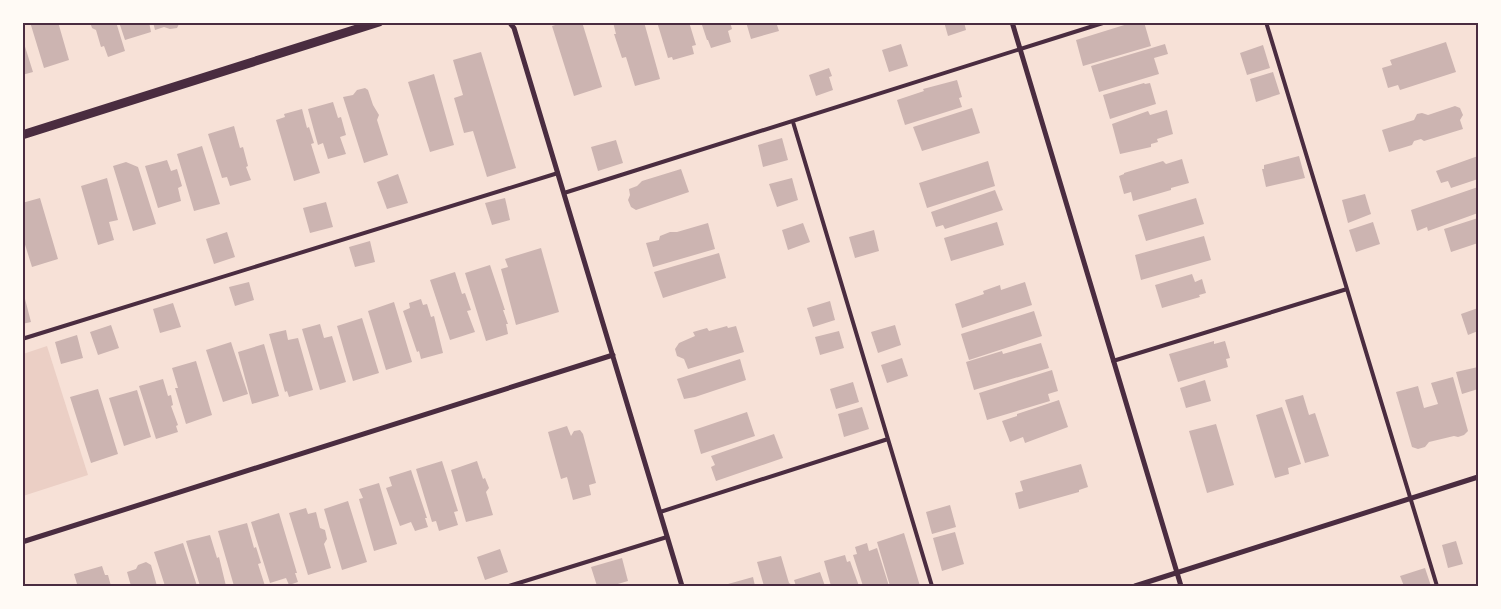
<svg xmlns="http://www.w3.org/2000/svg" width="1501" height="609" viewBox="0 0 1501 609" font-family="'Public Sans',sans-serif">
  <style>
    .green { fill: #ebcfc5 }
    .building { fill: #ccb4b1 }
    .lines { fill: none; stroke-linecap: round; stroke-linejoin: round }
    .service { stroke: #4a2c40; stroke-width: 4 }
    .minor { stroke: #4a2c40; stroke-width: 5 }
    .tertiary { stroke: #4a2c40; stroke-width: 9 }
    .neatline { fill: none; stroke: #4a2c40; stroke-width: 2 }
  </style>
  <rect width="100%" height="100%" fill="#f7e1d7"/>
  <path class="green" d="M47 346 88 475 23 496V354Z"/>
  <path class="building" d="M30 22H58L69 60 44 68Z
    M90 22H116L125 51 108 57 104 46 101 47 96 30 92 28Z
    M119 22H149L151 32 125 40Z
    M153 22H180L177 28 170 29 164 27 155 30Z
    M565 22H582L602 87 574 96 552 26Z
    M613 22H644L660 79 635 86 626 57 622 58 614 34H616Z
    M657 22H689L696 45 692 46 694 54 673 60 672 57 668 58Z
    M701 22H730L732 29 728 31 731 42 711 48 708 40H707Z
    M746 22H776L779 31 751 39Z
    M944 22H964L966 30 948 36Z
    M1134 22H1144L1151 46 1083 66 1076 40Z
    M22 37 33 72 22 75Z
    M1446 42 1456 72 1400 90 1398 85 1388 88 1382 68 1392 65 1390 60Z
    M901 44 908 66 889 72 882 50Z
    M1165 44 1168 54 1154 58 1159 74 1099 92 1091 66Z
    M1263 45 1270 68 1247 75 1240 53Z
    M481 52 516 168 487 177 473 131 464 133 454 98 463 95 453 60Z
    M829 68 832 76 829 77 833 90 816 96 809 75Z
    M1273 72 1280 94 1256 102 1250 79Z
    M434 74 454 145 430 152 408 82Z
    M957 80 962 97 959 98 962 107 905 125 897 100 924 91 923 89Z
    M1144 83 1145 84 1150 83 1156 104 1110 119 1103 95Z
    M365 88 368 90 373 105 379 115 377 120 388 155 364 163 343 97 353 95 357 90Z
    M333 102 338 118 341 117 346 135 340 137 346 154 328 159 323 143 318 145 308 109Z
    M1455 106 1460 108 1463 115 1460 120 1463 129 1424 141 1421 139 1414 141 1412 145 1389 152 1382 130 1414 120 1417 114 1422 113 1428 115Z
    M972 108 980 133 922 151 913 127Z
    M302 109 307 128 309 127 314 143 311 144 320 173 294 181 276 120 285 117 284 114Z
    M1167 110 1173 134 1157 139 1158 142 1151 144V147L1120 154 1112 124 1148 111 1150 115Z
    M234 126 240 148 243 147 248 166 246 167 251 180 230 186 227 177 222 178 208 134Z
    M782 138 788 160 763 167 758 145Z
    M616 140 623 163 598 171 591 147Z
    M202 146 220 204 194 211 177 154Z
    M1299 156 1305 178 1266 187 1262 169H1264V165Z
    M1478 156V179L1451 188 1448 181 1441 183 1436 171Z
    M1182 159 1189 183 1171 188V190L1133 201 1131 192 1124 194 1119 176 1124 174V173L1163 161 1166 164Z
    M167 160 171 171 177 169 182 186 178 188 181 201 158 208 145 166Z
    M988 161 995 186 927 208 919 183Z
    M126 162 138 167 156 224 133 231 113 166Z
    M681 169 689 192 636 210 631 207 628 200 630 195 629 189 637 186 642 181Z
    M398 174 408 203 387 209 377 182Z
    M107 178 118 220 109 222 114 240 98 245 81 186Z
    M792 178 798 200 777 207 769 184Z
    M1478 187V213L1428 231 1427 227 1417 231 1411 210Z
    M995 190 1003 210 945 229 943 225 936 227 931 212Z
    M1365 194 1371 214 1348 223 1342 200Z
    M40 198 58 259 32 267 22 235V203Z
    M505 198 510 220 492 225 485 203Z
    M1196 198 1204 224 1146 241 1138 215Z
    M326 202 333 227 310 233 303 208Z
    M1478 218V243L1451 252 1444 229Z
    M997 222 1004 245 951 261 944 238Z
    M1373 222 1380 244 1356 252 1349 230Z
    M708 223 715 249 653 267 646 243 659 240 660 236 670 232H677Z
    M803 223 810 242 788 250 782 230Z
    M874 230 879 251 855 258 849 237Z
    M227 232 235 257 214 264 206 239Z
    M1204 236 1211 260 1141 280 1135 255Z
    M370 241 375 262 355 267 349 247Z
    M541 248 559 312 516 325 501 269 508 267 505 259Z
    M719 253 726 278 663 298 654 272Z
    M490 265 505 310H503L508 324H506L508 334 486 341 465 273Z
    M455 272 462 294 465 293 471 310 467 311 475 332 450 340 430 280Z
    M1192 274 1195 282 1202 279 1206 293 1199 295 1200 297 1162 308 1155 285Z
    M249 282 254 300 235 306 229 287Z
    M1025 282 1032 305 962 328 955 304 984 294 983 291 1000 285 1001 290Z
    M25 299 31 322 22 324V300Z
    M421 299 423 305 427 304 431 317 434 316 443 353 421 359 419 351 417 352 403 311 410 308 409 303Z
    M830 301 835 320 813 327 807 308Z
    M394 302 412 362 386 370 368 311Z
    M173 303 181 327 160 333 153 309Z
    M1478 308V331L1468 335 1461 314Z
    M1034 311 1042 336 969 360 961 334Z
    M362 318 379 373 353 381 337 326Z
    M320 324 324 338 332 336 346 382 320 390 302 329Z
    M111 325 119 348 98 355 90 332Z
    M895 325 901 345 878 353 871 332Z
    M727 326 728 328 736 326 744 352 688 369 684 359 677 356 675 349 679 343 695 336 693 332 707 328 709 331Z
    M286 330 288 340 298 338 313 390 289 397 287 391 285 392 269 334Z
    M839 331 844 348 820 355 815 337Z
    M77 335 83 358 61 364 55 342Z
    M1214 341V344L1225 341 1230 358 1226 359 1228 367 1178 382 1169 354Z
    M231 342 248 394 223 402 206 350Z
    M1041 343 1049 368 974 390 966 362 1002 351 1003 354Z
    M264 344 279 396 252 404 238 352Z
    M902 358 908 376 887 383 881 365Z
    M740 359 746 380 695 397 684 399 677 379Z
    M196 361 212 415 186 424 175 388H178L172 368Z
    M1478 367V389L1462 394 1456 372Z
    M1052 370 1058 391 1048 394 1050 401 987 420 979 393Z
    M1453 377 1468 431 1464 435 1458 437 1454 436 1429 442 1425 447 1418 449 1412 447 1396 392 1418 386 1424 408 1438 404 1431 383Z
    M163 379 168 396 171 395 173 405 171 406 178 425 176 426 178 432 156 439 139 386Z
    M1205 380 1211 401 1186 408 1180 388Z
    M853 382 859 402 836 409 830 389Z
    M98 389 118 454 91 463 70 397Z
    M137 390 151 437 124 446 109 398Z
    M1303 395 1309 415 1315 413 1329 456 1305 463 1285 400Z
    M1059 400 1068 427 1025 443 1023 437 1010 442 1002 421 1017 416V414Z
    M862 407 869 429 844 437 838 414Z
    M1282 407 1301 464 1288 468 1289 474 1275 478 1256 415Z
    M747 412 755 436 701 454 694 430Z
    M1216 424 1234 485 1207 493 1189 431Z
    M567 426 571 436 574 431 580 430 583 434 596 483 589 485 591 495 573 500 567 477 561 479 548 432Z
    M774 434 783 458 716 481 711 467 715 465 711 456Z
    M442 461 458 511 454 512 458 525 439 531 436 521 432 522 416 469Z
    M477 461 483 479 485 478 489 488 486 492 493 515 466 522 451 470Z
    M1081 464 1088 487 1079 490V492L1019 509 1015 493 1023 491 1020 481Z
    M411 470 427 518H425L428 527 415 531 411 522 400 526 386 488 392 486 389 477Z
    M379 483 397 544 374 551 359 499 363 498 359 489Z
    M348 501 367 562 342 570 324 509Z
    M950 505 956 527 932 534 926 512Z
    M306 508 308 514 316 512 320 528 325 530 327 539 324 544 331 568 308 575 289 513Z
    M279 513 297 573H295L298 582 289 585 286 578 270 583 251 522Z
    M247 523 254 548 256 547 261 563 258 564 265 586H234L218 531Z
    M955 532 964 564 942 571 933 538Z
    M904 533 920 586H890L877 542Z
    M210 535 217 558 219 557 226 586H200L186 541Z
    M1456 541 1463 564 1448 568 1442 545Z
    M183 543 197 586H165L154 552Z
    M867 543 869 551 877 548 889 586H863L853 555 857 554 855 547Z
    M500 549 508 572 485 580 477 557Z
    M845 555 847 562 850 561 859 586H831L824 561Z
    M781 556 789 583 794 586H764L757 562Z
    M622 558 628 581 611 586H597L591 567Z
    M146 562 151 565 157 586H131L127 572 136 569 138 565Z
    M102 566 105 575H108L111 586H77L76 584H77L74 574Z
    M1425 568 1431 586H1404L1400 576Z
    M820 572 825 586H796L794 580Z
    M753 577 755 586H729L728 584Z"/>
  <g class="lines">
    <path class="service" d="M1266 22 1437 586
      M793 122 932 586
      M564 193 1106 22
      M22 339 558 173
      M1113 361 1347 289
      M660 512 888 439
      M509 586 667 537"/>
    <path class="minor" d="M509 22 514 28 682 586
      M1012 22 1181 586
      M22 542 613 355
      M1135 586 1478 477"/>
    <path class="tertiary" d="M22 135 379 22"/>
  </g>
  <rect width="1501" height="609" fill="none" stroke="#fffaf5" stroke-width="48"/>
  <rect x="24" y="24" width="1453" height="561" class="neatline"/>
</svg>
